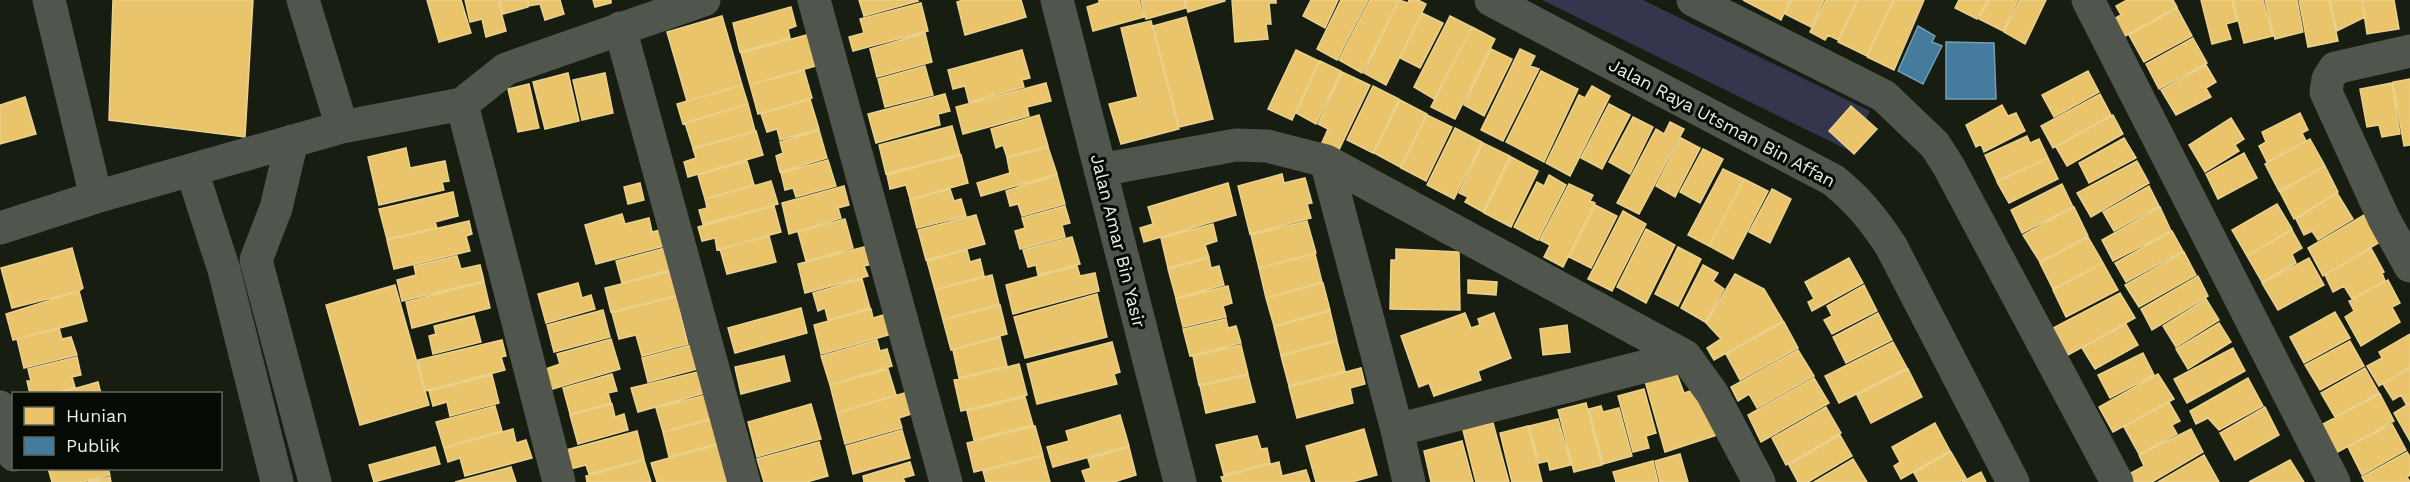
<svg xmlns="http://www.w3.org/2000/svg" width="2410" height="482" viewBox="0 0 2410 482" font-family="'Work Sans',sans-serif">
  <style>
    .green { fill: #33364c }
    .homes { fill: #e9c46a; stroke: #e9d18e; stroke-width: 1.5 }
    .public { fill: #457b9d; stroke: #769eb2; stroke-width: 1.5 }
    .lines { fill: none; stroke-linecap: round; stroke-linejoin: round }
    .minor { stroke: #50554d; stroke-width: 33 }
    .labels { text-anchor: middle; stroke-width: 6; stroke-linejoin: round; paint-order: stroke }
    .street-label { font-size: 18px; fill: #e8efe2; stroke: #060a04 }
  </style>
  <rect width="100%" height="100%" fill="#181d12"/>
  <path class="green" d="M1542 0H1643L1870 111 1850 151Z"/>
  <path class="homes" d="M113 0H253L245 137 109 120Z
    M427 0H461L471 33 439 42Z
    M465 0H498L506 31 486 37 482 19 470 22Z
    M499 0H527L528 7 503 14Z
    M528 0H560L564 14 545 20 540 4 529 6Z
    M593 0H611V3L595 7Z
    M859 0H917L918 1 864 16Z
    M963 0H1021L1026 17 965 35 957 2Z
    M1099 0H1139L1144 17 1093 31 1087 7 1099 3Z
    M1141 0H1184L1186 8 1146 19Z
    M1185 0H1224L1225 1 1188 12Z
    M1232 0H1276V3H1269L1271 24H1266L1268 39 1235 42Z
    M1311 0H1338L1325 28 1303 16Z
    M1341 0H1368L1337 60 1317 49Z
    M1370 0H1399L1362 73 1339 60Z
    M1399 0 1408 3 1409 0H1418L1426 4 1386 85 1364 73Z
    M1743 0H1790L1781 20Z
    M1791 0H1824L1811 27 1785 14Z
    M1826 0H1857L1838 40 1828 35 1825 40 1810 32Z
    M1858 0H1893L1867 56 1838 42Z
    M1894 0H1924L1894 70 1867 57Z
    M1959 0H1988L1977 19 1955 8Z
    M1989 0H2018L2003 31 1979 19Z
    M2020 0H2046L2025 44 2004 32Z
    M2127 0H2173L2177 7 2120 39 2110 21 2121 15 2116 6Z
    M2201 0H2232L2237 21 2226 24 2231 39 2212 44Z
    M2233 0H2263L2273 36 2244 43Z
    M2265 0H2297L2303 32 2275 39Z
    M2299 0H2329L2338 41 2308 47Z
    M2330 0H2362L2365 17 2337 31Z
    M2362 0H2394L2399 29 2367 34Z
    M921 3 928 31 853 51 849 37 864 33 860 19Z
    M791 7 796 26 788 29 790 38 740 52 733 23Z
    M2177 8 2192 36 2144 62 2129 35Z
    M1422 13 1443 23 1420 68 1400 58Z
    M722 16 742 85 687 101 667 32Z
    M1450 16 1472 27 1434 99 1414 87Z
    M1186 17 1213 119 1179 127 1153 26Z
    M1151 21 1179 129 1121 144 1109 104 1138 97 1121 28Z
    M1472 27 1495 39 1455 119 1431 107Z
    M925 33 932 62 877 77 870 49Z
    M810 34 819 65 750 85 741 53Z
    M2193 38 2207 63 2159 89 2146 64Z
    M1491 49 1512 59 1484 116 1464 105Z
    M1520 49 1535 56 1530 66 1539 69 1503 141 1481 130Z
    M1022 50 1030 78 1022 80 1024 87 969 102 965 86 953 89 948 70Z
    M1296 50 1319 61 1292 120 1268 109Z
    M1320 61 1341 71 1316 124 1296 113Z
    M2206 65 2216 82 2206 88 2211 97 2176 115 2161 90Z
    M925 66 933 95 885 107 878 79Z
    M804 70 812 98 758 114 750 85Z
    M1541 71 1578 89 1544 162 1506 142Z
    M2088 71 2099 92 2054 117 2042 95Z
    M1342 72 1370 85 1337 154 1321 145 1328 129 1318 124Z
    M568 73 579 121 545 129 533 82Z
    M605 73 613 113 582 120 573 80Z
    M2410 79V145L2404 146 2393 82Z
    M1046 83 1051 101 1027 107 1029 116 963 134 956 107Z
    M2392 83 2400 134 2382 137 2379 125 2367 127 2360 89Z
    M529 84 539 128 518 132 508 89Z
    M742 85 748 104 683 124 677 104Z
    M1373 86 1399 99 1373 153 1347 140Z
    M1592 86 1610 96 1570 176 1546 163 1579 95 1585 98Z
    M945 94 950 111 938 114 940 125 876 143 868 114Z
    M2100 94 2111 115 2053 148 2041 126Z
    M25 97 36 134 0 144V105Z
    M810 99 819 129 780 140 777 129 767 132 761 114Z
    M1400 100 1427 114 1400 167 1374 153Z
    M748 104 755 131 693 148 685 123Z
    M1609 104 1630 115 1602 169 1581 158Z
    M2002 105 2008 116 2016 113 2025 131 1984 152 1981 144 1976 147 1966 125Z
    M1851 106 1877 129 1854 154 1829 131Z
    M2300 113 2308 130 2302 133 2306 141 2267 162 2259 146 2266 142 2262 132Z
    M1039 115 1048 146 1007 157 1003 145 996 148 991 129Z
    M1427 115 1452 127 1426 181 1401 168Z
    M2113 115 2123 134 2067 166 2056 147Z
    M1633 117 1653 127 1630 174 1609 162Z
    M2231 118 2244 139 2235 145 2239 151 2205 172 2189 145Z
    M1670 122 1684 129 1639 214 1617 203 1656 129 1664 134Z
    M952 126 960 154 886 174 879 145Z
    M1455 128 1482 142 1454 199 1427 185Z
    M819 130 827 158 780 172 776 156 783 153 780 142Z
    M756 131 763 155 688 177 684 162 696 158 693 149Z
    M2027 136 2030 143 2039 139 2048 158 1997 181 1985 155Z
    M1681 138 1700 148 1675 197 1656 186Z
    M2124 138 2136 158 2089 183 2079 163Z
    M2310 139 2325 166 2279 191 2265 164Z
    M1483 143 1510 156 1483 212 1465 202 1468 197 1459 193Z
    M1048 147 1057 174 981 196 977 183 1010 173 1007 158Z
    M406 148 410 168 445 161 449 181 442 182 444 190 379 205 368 157Z
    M1703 149 1723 159 1700 203 1680 192Z
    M2244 153 2257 178 2218 199 2206 174Z
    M961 155 968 183 910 199 906 185 890 189 887 175Z
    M1511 157 1538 171 1511 227 1484 213Z
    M2048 158 2058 179 2009 203 1997 182Z
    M828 160 836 186 796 197 793 188 785 190 781 173Z
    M747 161 754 185 705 199 698 175Z
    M2137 161 2149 183 2091 217 2077 193Z
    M2325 166 2338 192 2294 219 2280 192Z
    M1723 169 1744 179 1709 246 1688 235Z
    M1282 174 1284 183 1305 178 1312 203 1307 204 1311 218 1250 234 1238 186Z
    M1057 175 1065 204 1022 216 1018 204 1010 206 1006 191Z
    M1549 175 1566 185 1538 240 1514 227 1537 182 1544 186Z
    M1744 179 1768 191 1733 259 1709 246Z
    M771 181 778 204 703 224 699 210 707 208 705 199Z
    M640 183 644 200 628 204 624 187Z
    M1228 183 1236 215 1144 242 1140 228 1153 224 1148 207Z
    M1569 184 1593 195 1590 201 1595 203 1563 267 1544 257 1550 245 1540 240Z
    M2062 184 2073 207 2022 233 2011 210Z
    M844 186 849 205 838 208 841 218 789 234 782 203Z
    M2149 186 2159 206 2114 231 2103 212Z
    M950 189 954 201 961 199 966 216 917 228 910 200Z
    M1772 189 1791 199 1770 243 1749 232Z
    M453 192 458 216 435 222 437 228 387 239 379 209Z
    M2337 193 2353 219 2318 240 2312 231 2304 235 2296 219Z
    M2277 204 2292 229 2247 256 2232 230Z
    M1595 205 1617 216 1591 268 1569 257Z
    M774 206 781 232 717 250 715 238 702 241 698 227Z
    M1065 206 1070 223 1062 225 1065 237 1020 249 1015 231 1025 228 1022 218Z
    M2074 207 2088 236 2040 262 2023 235Z
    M2160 207 2171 231 2113 261 2102 240Z
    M1623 211 1646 224 1612 291 1588 279Z
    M622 214 625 224 649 218 652 232 668 228 672 244 596 264 585 225Z
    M976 215 985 244 926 260 918 230Z
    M2364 215 2380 242 2323 276 2308 248Z
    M845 219 853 248 806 261 798 232Z
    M469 221 472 234 466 236 470 251 394 269 387 240Z
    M1307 221 1316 253 1259 268 1251 235Z
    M1213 224 1217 241 1205 245 1209 257 1168 268 1161 238Z
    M1646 229 1675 245 1646 303 1617 287Z
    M2292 230 2302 248 2292 254 2296 263 2262 282 2247 256Z
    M2172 231 2183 251 2126 282 2115 263Z
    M769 236 776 262 727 274 720 249Z
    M1072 237 1080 264 1038 275 1036 265 1028 267 1023 250Z
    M2088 237 2103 263 2053 289 2040 263Z
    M868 246 873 264 864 266 868 276 805 293 798 264Z
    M1678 247 1701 259 1678 306 1655 294Z
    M72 248 83 288 79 291 12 308 1 268Z
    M665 248 670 270 622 283 616 261Z
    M2371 248 2384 272 2382 273 2385 281 2352 299 2344 286 2333 292 2325 275Z
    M1396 249 1459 252 1460 310 1390 309 1391 260H1396Z
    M967 250 970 262 980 259 984 276 935 290 927 261Z
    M2184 252 2196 275 2139 307 2125 285Z
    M1315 254 1322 282 1266 298 1259 268Z
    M457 256 461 269 480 265 484 281 402 301 397 280 416 275 414 266Z
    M1209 258 1211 268 1219 266 1224 285 1176 298 1168 269Z
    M1849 258 1863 283 1812 311 1808 302 1814 299 1805 282Z
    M2309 258 2324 285 2278 310 2262 283Z
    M2103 263 2118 290 2066 317 2053 290Z
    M1703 265 1718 273 1713 281 1724 289 1705 322 1681 308Z
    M1077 266 1080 276 1095 273 1099 291 1013 314 1006 285Z
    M672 271 685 294 611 312 605 288Z
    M1735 274 1764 289 1783 321 1714 360 1707 348 1721 339 1706 323Z
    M992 275 999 304 943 320 935 290Z
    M2198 276 2208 296 2152 330 2141 309Z
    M862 279 870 308 828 320 825 308 818 311 813 293Z
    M1468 280 1497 282 1496 295 1468 293Z
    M2388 280 2400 303 2392 307 2400 322 2361 346 2345 317 2354 311 2349 301Z
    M484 282 490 308 412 328 406 302Z
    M578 283 582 298 591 295 595 309 546 323 538 294Z
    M1323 283 1330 310 1274 326 1266 298Z
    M395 285 429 405 360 425 326 305Z
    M1864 285 1877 311 1832 334 1824 320 1832 316 1827 306Z
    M1228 286 1232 303 1223 306 1226 317 1183 327 1176 299Z
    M79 291 87 321 13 340 6 314Z
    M2120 293 2135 318 2068 355 2053 328Z
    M685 294 690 310 680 312 688 344 642 356 636 335 619 339 612 313Z
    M1097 294 1107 337 1025 358 1014 317Z
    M2206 299 2219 320 2176 347 2163 326Z
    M1000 305 1007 334 951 350 943 320Z
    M801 308 807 333 735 353 728 328Z
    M871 309 873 318 887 314 892 334 821 354 814 325Z
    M603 310 610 337 554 352 547 325Z
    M1330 311 1337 340 1281 355 1274 327Z
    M2335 312 2350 338 2304 363 2290 337Z
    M1465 313 1471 328 1480 325 1478 319 1494 313 1511 358 1478 371 1481 380 1434 396 1429 383 1419 387 1401 336Z
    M1878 313 1892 340 1846 363 1833 337Z
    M474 316 481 342 433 354 429 336 436 334 434 326Z
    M1226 319 1228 328 1236 326 1241 343 1190 356 1183 329Z
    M1784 322 1798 348 1740 380 1726 354Z
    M2219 323 2231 342 2188 369 2176 349Z
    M2126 324 2138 345 2095 369 2082 348Z
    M1567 325 1570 352 1543 355 1540 329Z
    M59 328 62 339 71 337 77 355 24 368 17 339Z
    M2410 334V367L2379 386 2367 366 2382 358 2379 352Z
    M1000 337 1007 366 959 378 953 350Z
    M611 339 620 369 549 390 543 370 560 364 557 354Z
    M502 340 506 356 501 357 505 370 425 391 418 360Z
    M877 340 880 351 887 349 892 366 830 385 821 356Z
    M1337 341 1345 371 1289 386 1281 356Z
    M2350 341 2364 366 2320 390 2305 365Z
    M1112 342 1120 372 1114 374 1117 384 1037 404 1027 364Z
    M1893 342 1907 368 1839 403 1825 376Z
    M699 343 705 367 648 382 642 358Z
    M1241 345 1248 374 1199 385 1193 356Z
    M2233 348 2245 371 2187 403 2174 379Z
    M1798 350 1814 376 1757 408 1749 394 1738 401 1731 387Z
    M2143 353 2154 375 2110 398 2098 375Z
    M784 356 790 381 741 394 735 367Z
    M77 357 81 375 72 377 75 387 52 394H30L27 381H31L28 369Z
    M1019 364 1027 395 961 411 954 380Z
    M1361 368 1365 384 1350 388 1353 403 1297 418 1289 387Z
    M2365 368 2379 393 2335 417 2321 393Z
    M2410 368V402L2406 404 2401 395 2393 400 2383 384Z
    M888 369 896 395 837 413 830 385Z
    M1908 369 1922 397 1871 423 1857 395Z
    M706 370 712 391 638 412 631 388Z
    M1676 372 1684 393 1694 390 1717 435 1665 452 1645 381Z
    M612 374 617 391 608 393 611 403 570 414 563 388Z
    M2158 374 2174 399 2113 432 2099 407Z
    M492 375 499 403 450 416 447 402 433 406 429 391Z
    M1248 375 1255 402 1206 413 1200 386Z
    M1814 378 1829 403 1761 442 1748 415Z
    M2248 378 2263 406 2219 430 2208 418 2196 424 2190 411Z
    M98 382 101 394H56Z
    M1644 389 1656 433 1646 436 1649 448 1633 452 1618 396Z
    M908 392 914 413 899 418 902 428 845 444 837 413Z
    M2380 394 2394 421 2336 453 2321 425Z
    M706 395 713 418 663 432 656 408Z
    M1025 397 1033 425 974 440 967 411Z
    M2169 402 2180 421 2172 425 2177 434 2139 454 2124 427Z
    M1586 403 1602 465 1574 472 1558 410Z
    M2410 403V441L2394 413Z
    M612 404 615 417 624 414 628 430 578 444 570 415Z
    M811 404 821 439 757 457 748 422Z
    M495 406 502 431 444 448 436 422Z
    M1601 406 1603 412 1619 408 1632 456 1603 464 1589 409Z
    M1826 407 1841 433 1786 465 1772 438Z
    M2265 407 2279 435 2235 460 2220 433Z
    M1120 415 1129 446 1053 467 1047 447 1069 441 1066 431Z
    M713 419 719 443 669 457 663 432Z
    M1477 419 1479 426 1493 423 1509 482H1476L1461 422Z
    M1558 419 1571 465 1550 470 1548 461 1539 463 1529 426Z
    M1935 423 1950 451 1901 479 1894 466 1900 462 1892 447Z
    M2392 424 2406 450 2362 475 2348 447Z
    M1035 426 1043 455 974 472 967 443Z
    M1528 426 1542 482H1512L1500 433Z
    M513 429 516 443 526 440 532 458 465 476 460 458 448 462 444 448Z
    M1364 429 1377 475 1352 482H1316L1306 446Z
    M2191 429 2203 452 2152 482H2134L2129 474 2144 466 2139 455Z
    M902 430 910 458 853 474 846 446Z
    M637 431 644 459 589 474 586 465 570 469 566 450Z
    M1840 435 1852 456 1808 482H1798L1789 465Z
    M1257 436 1261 449 1267 448 1270 463 1224 475 1216 445Z
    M1462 441 1473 482H1431L1424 451Z
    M819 442 828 476 807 482H764L757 459Z
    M720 444 732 482H657L651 463Z
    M435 447 440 464 374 482 369 465Z
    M1129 447 1136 475 1114 482H1086L1082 471 1091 468 1088 459Z
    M1951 452 1966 478 1959 482H1919L1914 473Z
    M2407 452 2410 457V475L2407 477 2410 482H2365L2362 477Z
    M1680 454 1688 482H1660L1655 461Z
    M2204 455 2219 482H2158Z
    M1043 456 1050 482H986L983 471Z
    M1853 459 1867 482H1814Z
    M644 460 651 482H587L586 476Z
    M2290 460 2304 482H2249Z
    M1653 461 1658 482H1616L1613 472Z
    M910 462 914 475 903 478 905 482H864L863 476Z
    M1279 462 1282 476 1306 470 1310 482H1223L1221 477Z
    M511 467 516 482H455Z
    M48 468H108L110 475 83 482H52Z
    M1981 472 1986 482H1962Z
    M110 477 111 482H88Z"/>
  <path class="public" d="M1918 26 1935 36 1932 42 1942 46 1923 84 1898 71Z
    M1946 42 1994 43 1996 99H1946Z"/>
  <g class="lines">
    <path class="minor" d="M49 0 96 197
      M303 0 342 127
      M814 0 946 482
      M1057 0 1180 482
      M1491 0 1833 180C1858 200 1874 220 1891 246L2013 482
      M1693 0 1884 96 1935 145 1949 167 2117 482
      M2088 0 2334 482
      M620 28 744 482
      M2410 51 2335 68 2328 79 2326 92 2384 219 2410 266
      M462 104 559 482
      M292 141 276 208 256 260 315 482
      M1326 161 1685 356
      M1100 170 1236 145 1267 146 1326 161 1397 430 1685 356 1712 393 1759 482
      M192 171 224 270 277 482
      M0 228 96 197 342 127 462 104 506 69 704 0
      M0 407 14 455
      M1397 430 1409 482"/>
  </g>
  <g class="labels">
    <g class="street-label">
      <text transform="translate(1722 123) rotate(28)" y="6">Jalan Raya Utsman Bin Affan</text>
      <text transform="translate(1118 241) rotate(76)" y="6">Jalan Amar Bin Yasir</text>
    </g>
  </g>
  <rect x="12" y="392" width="210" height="78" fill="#060a04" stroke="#60665d" stroke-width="1.5"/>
  <rect x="24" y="407" width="30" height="18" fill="#e9c46a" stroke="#60665d" stroke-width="1.5"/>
  <text x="66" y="422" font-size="18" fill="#e8efe2">Hunian</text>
  <rect x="24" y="437" width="30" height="18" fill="#457b9d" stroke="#60665d" stroke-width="1.5"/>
  <text x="66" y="452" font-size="18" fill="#e8efe2">Publik</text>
</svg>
